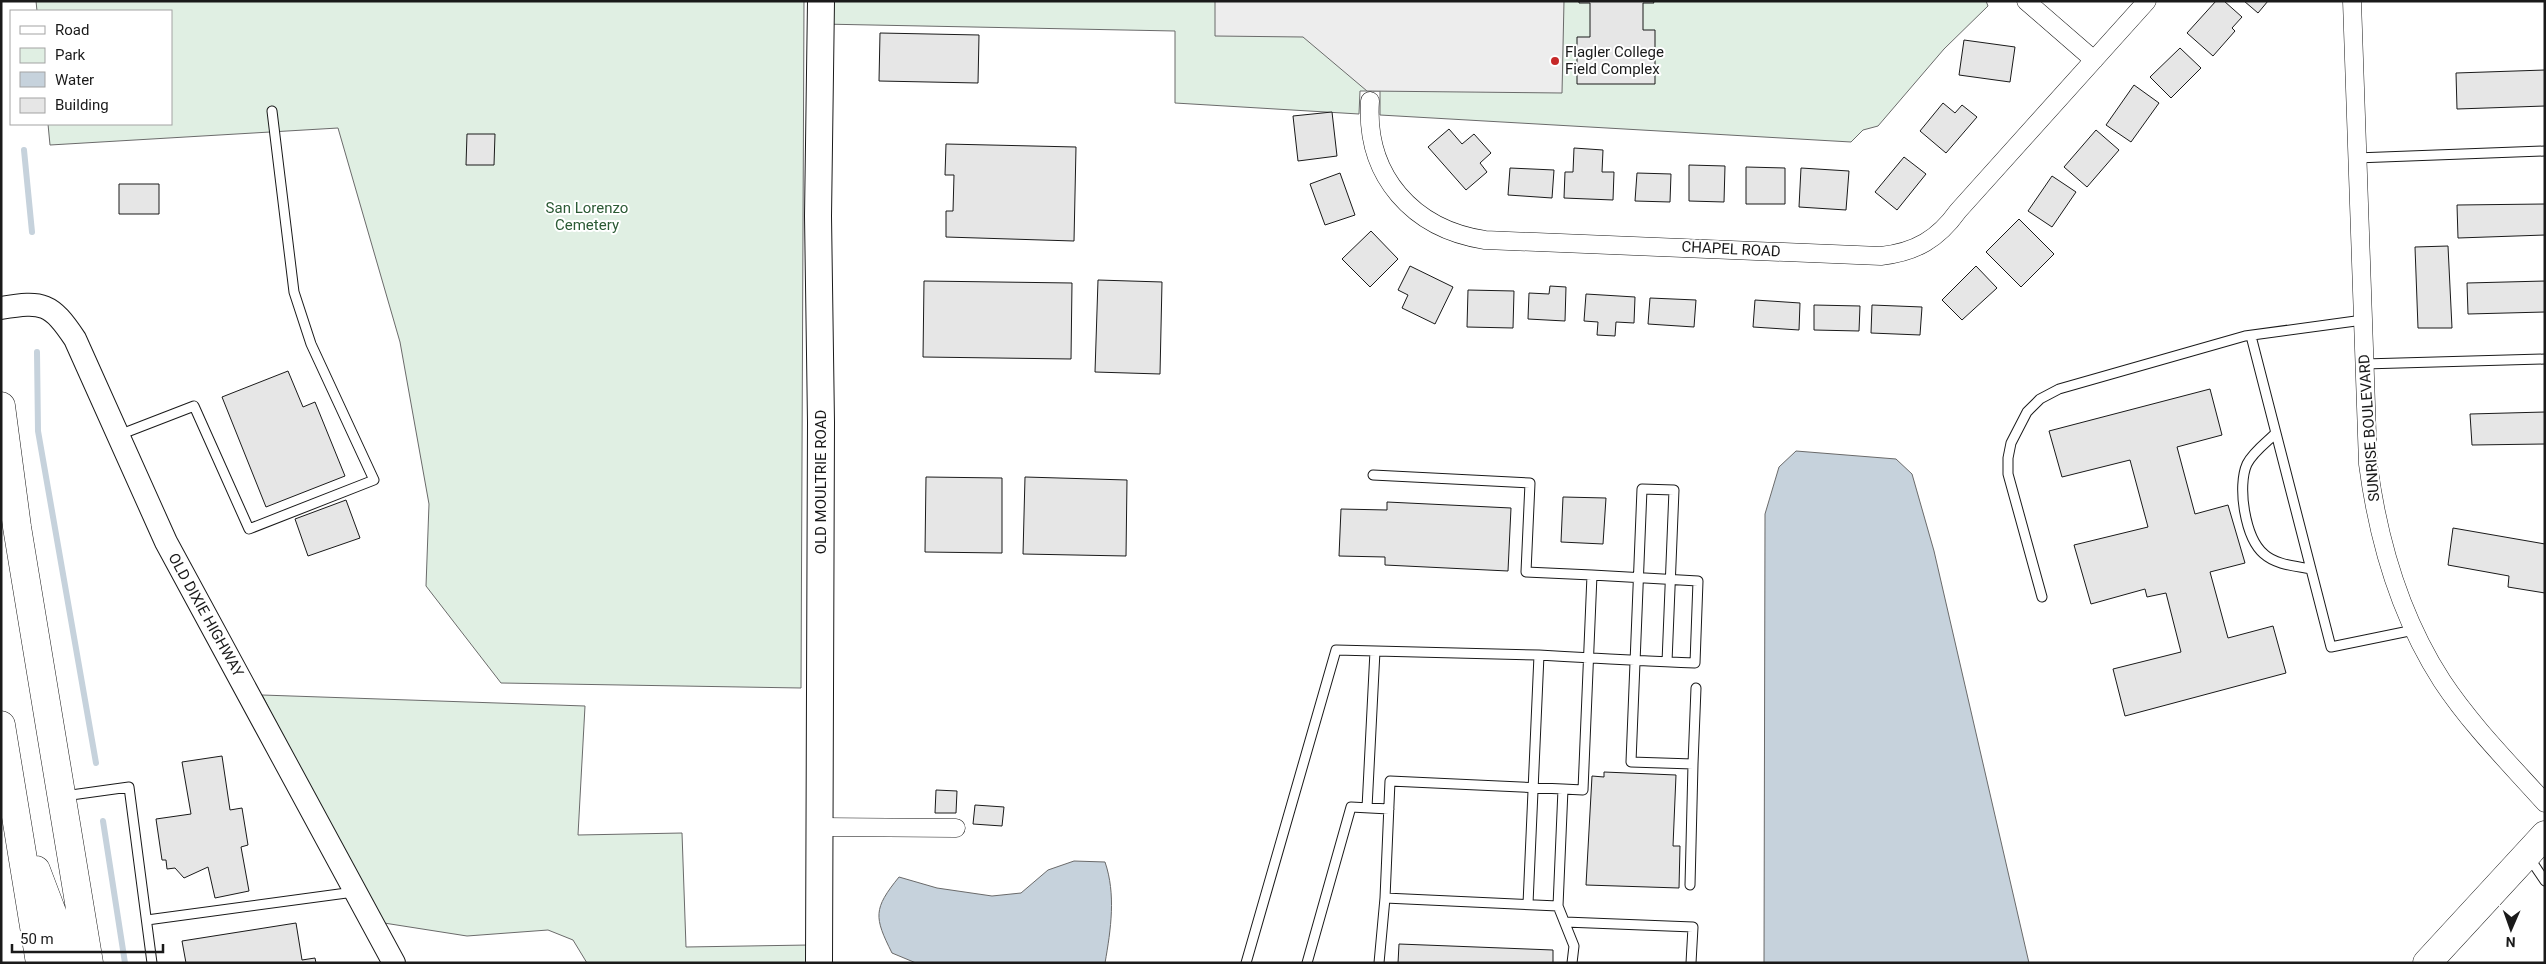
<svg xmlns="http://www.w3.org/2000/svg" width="2546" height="964" viewBox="0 0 2546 964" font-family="Roboto,sans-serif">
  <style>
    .green { fill: #e0efe3; stroke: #6a6a6a }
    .parking { fill: #ededed; stroke: #6a6a6a }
    .water { fill: #c6d2dc; stroke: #6a6a6a }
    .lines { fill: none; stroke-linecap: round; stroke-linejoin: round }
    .stream { stroke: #c6d2dc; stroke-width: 6 }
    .building { fill: #e6e6e6; stroke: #1a1a1a }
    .service-casing { stroke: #1a1a1a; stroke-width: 11 }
    .minor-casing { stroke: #1a1a1a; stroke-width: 19 }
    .tertiary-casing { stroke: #1a1a1a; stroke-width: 24 }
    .secondary-casing { stroke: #1a1a1a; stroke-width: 28 }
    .primary-casing { stroke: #1a1a1a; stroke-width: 29 }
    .trunk-casing { stroke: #1a1a1a; stroke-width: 29 }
    .service { stroke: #fff; stroke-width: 9 }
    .minor { stroke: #fff; stroke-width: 18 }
    .tertiary { stroke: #fff; stroke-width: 22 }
    .secondary { stroke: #fff; stroke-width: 26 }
    .primary { stroke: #fff; stroke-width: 28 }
    .trunk { stroke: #fff; stroke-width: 28 }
    .poi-dot { fill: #c62828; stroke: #fff; stroke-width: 2 }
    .labels { text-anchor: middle; stroke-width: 4; stroke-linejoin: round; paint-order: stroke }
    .poi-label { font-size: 15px; fill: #1a1a1a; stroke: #fff; text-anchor: start }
    .park-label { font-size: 15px; fill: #2b5a34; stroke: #fff }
    .street-label { font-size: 15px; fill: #1a1a1a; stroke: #fff }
  </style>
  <rect width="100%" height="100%" fill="#fff"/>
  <path class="green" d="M36 1H804L801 688 501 683 426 586 429 504 400 342 338 128 50 145 48 124H171V11H37Z
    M821 1H1986L1988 6 1944 49 1878 126 1863 130 1851 142 1380 115V91H1360L1359 114 1175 103V31L821 24Z
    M262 695 585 706 578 835 682 833 686 947 809 945V963H587L573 940 548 930 467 936 384 923 332 831Z"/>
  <path class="parking" d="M1215 1H1564L1562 93 1367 91 1303 37 1215 36Z"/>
  <path class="water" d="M1796 451 1896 459 1912 474 1934 551 2029 963H1764L1765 514 1779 467Z
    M1074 861 1105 862C1116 894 1111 929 1105 963H916L892 953C874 917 873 909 899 877L937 888 992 896 1021 893 1048 870Z"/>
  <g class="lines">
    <path class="stream" d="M24 150 32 232
      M37 352 38 431 96 763
      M103 821 125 963"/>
  </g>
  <path class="building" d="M1579 1H1653L1654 3H1643V30H1655V84H1577V37H1590V3H1579Z
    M2216 1H2224L2242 17 2232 28 2235 31 2213 56 2187 33Z
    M2244 1H2268L2258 13Z
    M880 33 979 35 978 83 879 81Z
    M1964 40 2015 47 2010 82 1959 75Z
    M2180 48 2201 68 2171 98 2150 77Z
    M2545 70V106L2457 109 2456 73Z
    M2134 85 2159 103 2131 142 2106 125Z
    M1943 103 1955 113 1962 105 1977 117 1946 153 1920 131Z
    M1332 112 1337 156 1298 161 1293 116Z
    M1449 129 1462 144 1474 134 1491 153 1480 163 1487 172 1466 190 1428 147Z
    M2096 130 2119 150 2087 187 2064 167Z
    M467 134H495L494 165H466Z
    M946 144 1076 147 1074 241 946 237V211H953L954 175H945Z
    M1574 148 1603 150 1602 172H1614L1613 200 1564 198 1565 172H1573Z
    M1904 157 1926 174 1897 210 1875 192Z
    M1689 165 1725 166 1724 202 1689 201Z
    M1746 167 1785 168V204H1746Z
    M1510 168 1554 170 1552 198 1508 195Z
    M1801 168 1849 171 1846 210 1799 207Z
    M1340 173 1355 215 1325 225 1310 184Z
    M1637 173 1671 174 1670 202 1635 201Z
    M2052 176 2076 192 2052 227 2028 211Z
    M119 184H159V214H119Z
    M2545 204V235L2458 238 2457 205Z
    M2019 219 2054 254 2021 287 1986 252Z
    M1371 231 1398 259 1370 287 1342 259Z
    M2448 246 2452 328H2418L2415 247Z
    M1410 266 1453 287 1435 324 1402 308 1408 295 1398 290Z
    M1976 266 1997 288 1962 320 1942 300Z
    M1098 280 1162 282 1160 374 1095 372Z
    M924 281 1072 283 1071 359 923 357Z
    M2545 281V312L2468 314 2467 283Z
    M1550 286 1566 287 1565 321 1528 319 1529 293 1549 294Z
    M1468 290 1514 291 1513 328 1467 327Z
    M1586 294 1635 297 1634 323 1616 322 1615 336 1597 335 1598 322 1584 321Z
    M1650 298 1696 300 1694 327 1648 324Z
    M1755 300 1800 303 1799 330 1753 327Z
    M1814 305 1860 306 1859 331 1814 330Z
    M1872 305 1922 307 1920 335 1871 333Z
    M288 371 303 407 315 402 345 476 266 507 222 397Z
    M2210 389 2222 435 2177 447 2195 514 2228 505 2245 563 2210 572 2228 638 2273 626 2286 673 2125 716 2113 669 2181 652 2166 593 2147 597 2145 589 2091 604 2074 545 2148 527 2130 460 2062 477 2049 431Z
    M2545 412V444L2472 445 2470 414Z
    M926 477 1002 478V553L925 552Z
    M1025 477 1127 480 1126 556 1023 554Z
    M1563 497 1606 498 1603 544 1561 542Z
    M346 500 360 538 308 556 295 519Z
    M1387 502 1511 508 1508 571 1385 565V557L1339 556 1341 509 1387 510Z
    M2453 528 2545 544V593L2508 587 2509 576 2448 565Z
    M222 756 230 810 242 808 248 845 241 847 249 891 215 898 208 867 184 878 175 868 167 869 166 860H162L156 819 191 814 182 762Z
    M1604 772 1676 775 1673 846H1680L1679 888 1586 885 1592 776 1604 777Z
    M936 790 957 791 956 813H935Z
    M975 805 1004 807 1002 826 973 824Z
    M296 923 302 960 315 958 316 963H186L182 941Z
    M1399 944 1553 950V963H1398Z"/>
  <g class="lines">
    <g class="service-casing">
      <path id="service" d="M2356 158 2545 151
        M2251 336 2331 647 2414 630
        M2364 364 2545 359
        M2276 433C2267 442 2253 452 2247 464 2237 486 2245 538 2264 554 2276 565 2296 566 2311 569
        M119 435 194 406 249 529 374 480 311 344 294 292 272 111
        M1373 475 1530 483 1526 572 1592 575
        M2042 597 2008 474V458L2011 443 2027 412 2040 399 2059 389 2245 336 2363 320
        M1667 662 1674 490 1642 489 1631 762 1693 764 1696 688
        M64 796 129 787 152 963
        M1367 808 1375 651
        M2528 856 2545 881
        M1690 885 1693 764
        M1385 898 1390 781 1563 789 1558 906
        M1528 904 1539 655C1591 658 1643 661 1695 663L1698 581 1592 575 1583 790 1563 789
        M147 920 354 892
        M1565 922 1693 927 1691 963
        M1246 963 1336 650 1539 655
        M1307 963 1351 807 1389 809
        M1379 963 1385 898 1558 906 1574 946 1572 963"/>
    </g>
    <g class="minor-casing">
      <path id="minor" d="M2026 1 2094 60
        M2352 1 2368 464C2378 540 2400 616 2442 681 2471 725 2510 764 2545 803
        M1370 101C1365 176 1413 229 1485 240L1881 256C1916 252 1938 239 1958 211L2147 1
        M820 827 956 828"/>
    </g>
    <g class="tertiary-casing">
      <path id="tertiary" d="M1 308C43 301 51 303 75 339L166 542 394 963"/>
    </g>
    <g class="secondary-casing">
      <path id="secondary" d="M819 963 821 422 818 216 821 1"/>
    </g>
    <g class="primary-casing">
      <path id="primary" d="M1 406 17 527 89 963
        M1 725 40 963
        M36 870 56 923 64 963"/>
    </g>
    <g class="trunk-casing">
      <path id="trunk" d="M2427 963 2545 835"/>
    </g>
    <use href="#service" class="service"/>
    <use href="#minor" class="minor"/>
    <use href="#tertiary" class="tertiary"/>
    <use href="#secondary" class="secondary"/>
    <use href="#primary" class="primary"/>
    <use href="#trunk" class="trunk"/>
  </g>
  <circle class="poi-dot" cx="1555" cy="61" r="5"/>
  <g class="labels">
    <g class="poi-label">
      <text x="1565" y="57">Flagler College<tspan x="1565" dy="17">Field Complex</tspan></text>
    </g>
    <g class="park-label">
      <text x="587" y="213">San Lorenzo<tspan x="587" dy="17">Cemetery</tspan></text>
    </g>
    <g class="street-label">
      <text transform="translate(1731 249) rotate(3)" y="5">CHAPEL ROAD</text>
      <text transform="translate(2369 428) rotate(-94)" y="5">SUNRISE BOULEVARD</text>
      <text transform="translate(821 482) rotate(-90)" y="5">OLD MOULTRIE ROAD</text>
      <text transform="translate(206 615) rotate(61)" y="5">OLD DIXIE HIGHWAY</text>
    </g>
  </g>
  <rect width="2546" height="964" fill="none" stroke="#1a1a1a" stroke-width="5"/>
  <rect x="10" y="10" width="162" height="115" fill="#ffffff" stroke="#a3a3a3"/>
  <rect x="20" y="26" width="25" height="8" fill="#ffffff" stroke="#a3a3a3"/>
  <text x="55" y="35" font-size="15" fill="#1a1a1a">Road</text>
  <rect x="20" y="48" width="25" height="15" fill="#e0efe3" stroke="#a3a3a3"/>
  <text x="55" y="60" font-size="15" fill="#1a1a1a">Park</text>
  <rect x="20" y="72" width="25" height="15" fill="#c6d2dc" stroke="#a3a3a3"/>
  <text x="55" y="85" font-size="15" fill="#1a1a1a">Water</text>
  <rect x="20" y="98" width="25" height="15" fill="#e6e6e6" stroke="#a3a3a3"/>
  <text x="55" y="110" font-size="15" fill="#1a1a1a">Building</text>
  <g transform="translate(2511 929) rotate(182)" stroke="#ffffff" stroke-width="4" paint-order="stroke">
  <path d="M0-4L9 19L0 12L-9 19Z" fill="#1a1a1a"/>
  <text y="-8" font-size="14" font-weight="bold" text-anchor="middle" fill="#1a1a1a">N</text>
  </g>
  <path d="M12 944v8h151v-8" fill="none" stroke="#1a1a1a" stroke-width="2.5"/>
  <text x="20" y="944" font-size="15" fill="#1a1a1a" stroke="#ffffff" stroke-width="4" paint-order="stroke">50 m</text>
</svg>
